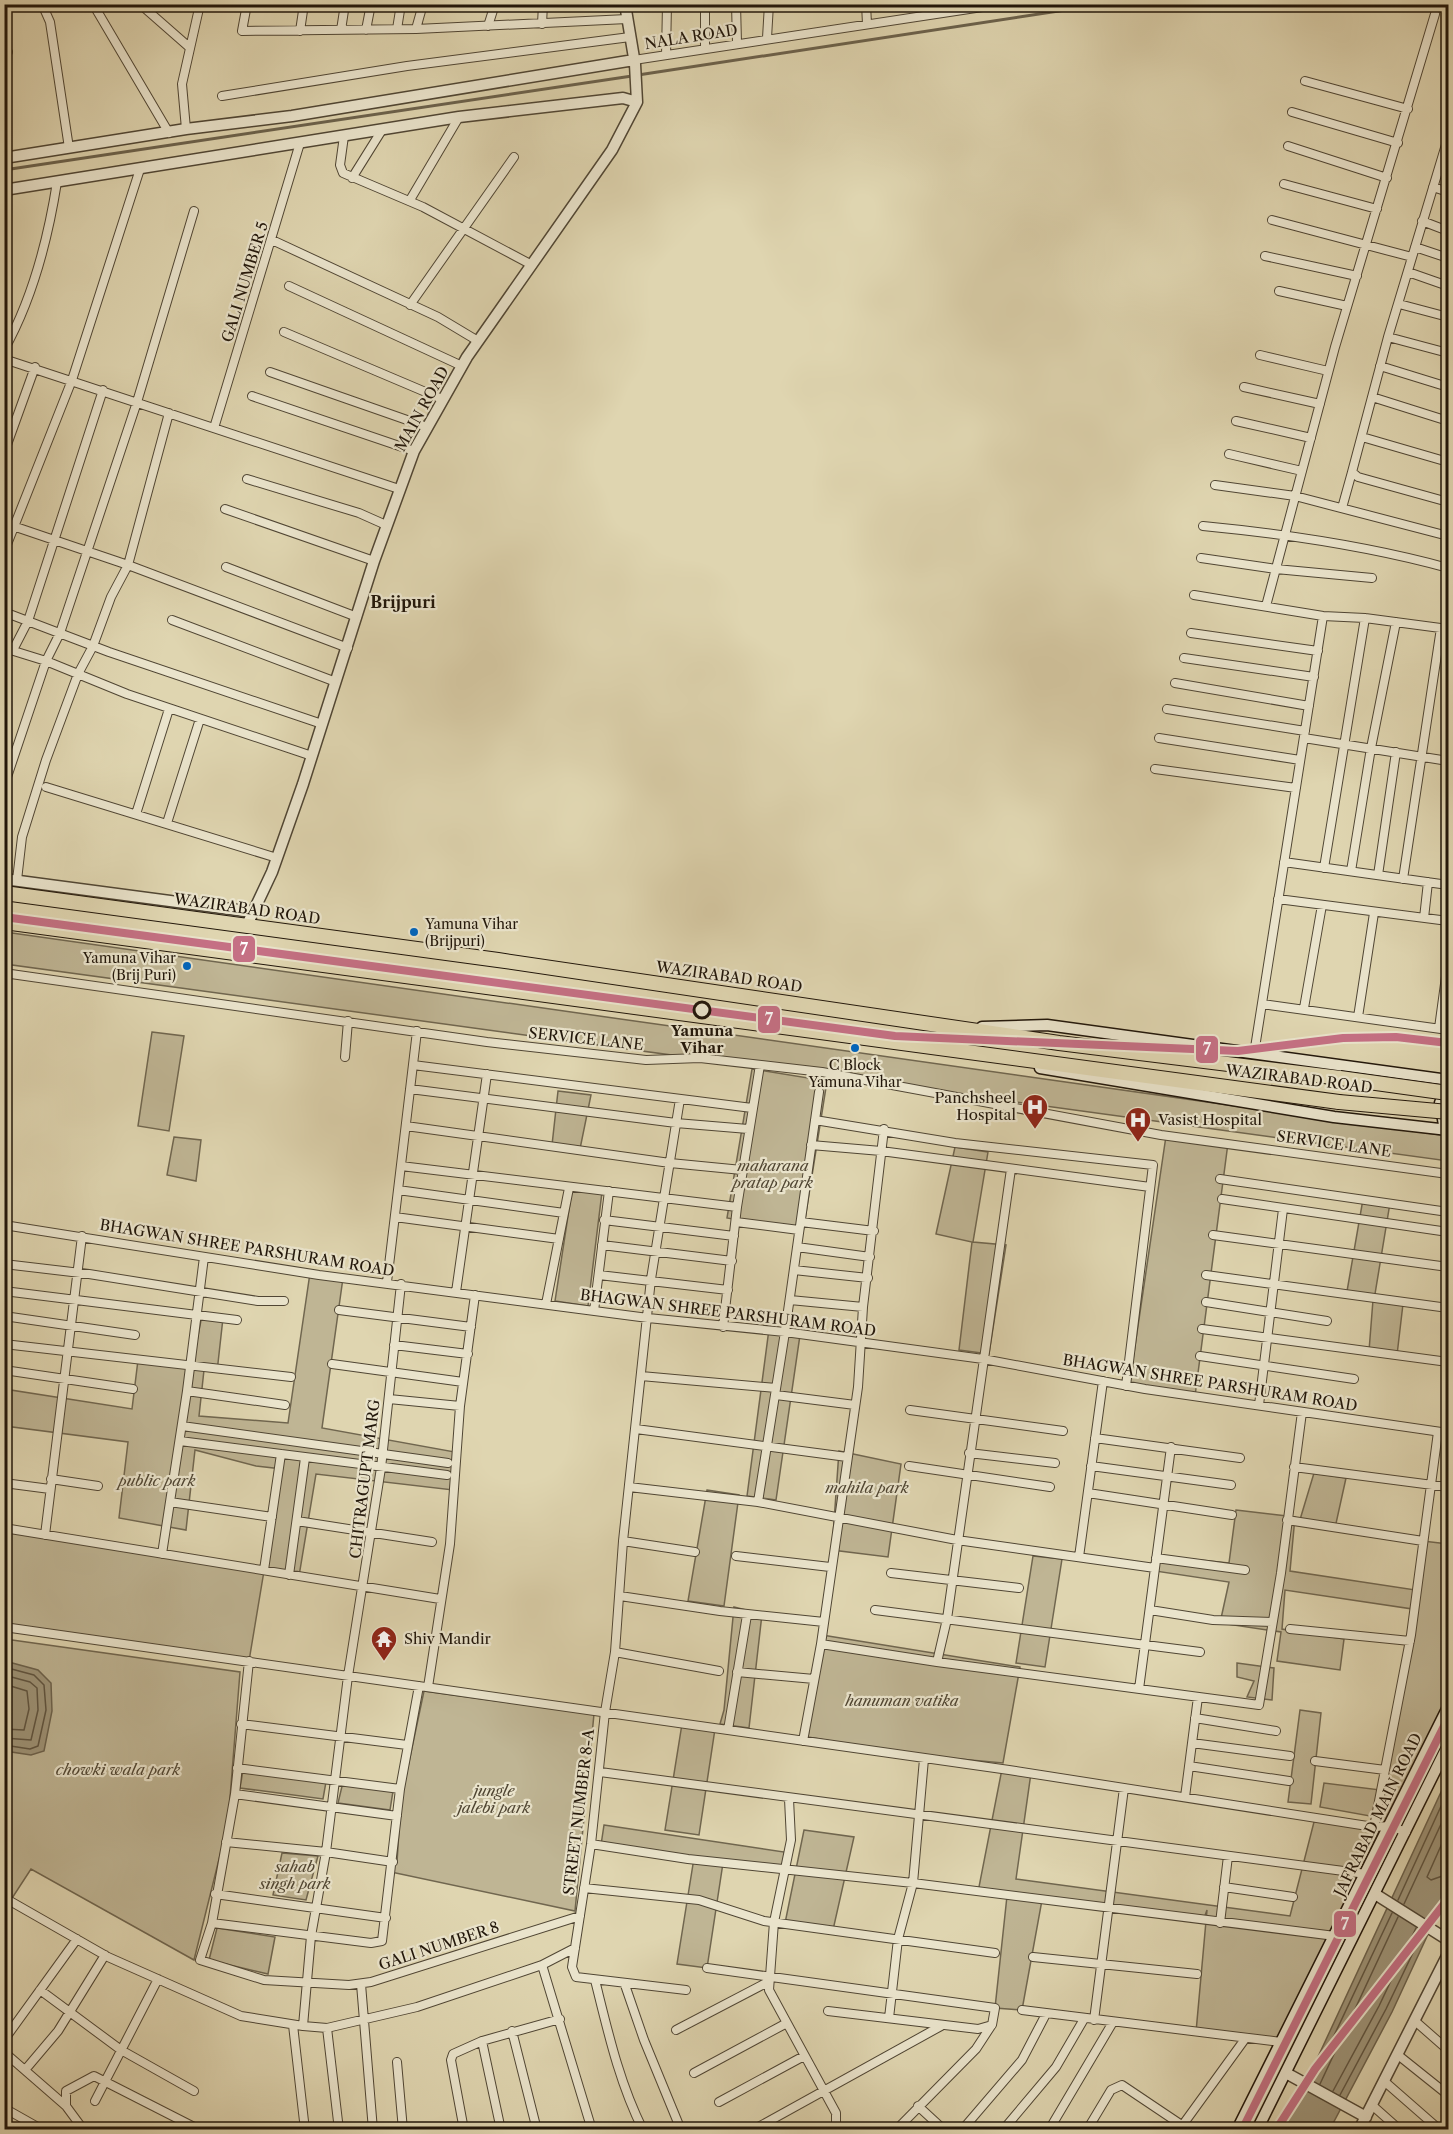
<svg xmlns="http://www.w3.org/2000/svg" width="1453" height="2134" viewBox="0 0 1453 2134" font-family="'Libre Caslon Text',serif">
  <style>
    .green { fill: #bfb594; stroke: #70664f; stroke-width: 1.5 }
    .water { fill: #9e9478; stroke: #6c624c; stroke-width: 1.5 }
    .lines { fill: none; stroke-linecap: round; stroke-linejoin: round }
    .shore { stroke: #605541; stroke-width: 1.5 }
    .stream { stroke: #6c624c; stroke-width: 3 }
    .minor-casing { stroke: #504634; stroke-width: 10 }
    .tertiary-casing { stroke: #504634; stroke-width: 13 }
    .secondary-casing { stroke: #21160a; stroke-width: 13 }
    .trunk-casing { stroke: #21160a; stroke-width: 16 }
    .minor { stroke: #eae4cc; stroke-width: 8 }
    .tertiary { stroke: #eae4cc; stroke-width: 10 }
    .secondary { stroke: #eae4cc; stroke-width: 10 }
    .trunk { stroke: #dfd5b0; stroke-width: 14 }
    .trunk-bridge-casing { stroke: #21160a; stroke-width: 16; stroke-linecap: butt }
    .trunk-bridge { stroke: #dfd5b0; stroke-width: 14 }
    .metro-1-casing { stroke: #eae4cc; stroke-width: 12 }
    .metro-1 { stroke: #c57084; stroke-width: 8 }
    .bus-dot { fill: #0065bd; stroke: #eae4cc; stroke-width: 2 }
    .stop-dot { fill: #eae4cc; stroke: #21160a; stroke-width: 3 }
    .labels { text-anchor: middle; stroke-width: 4.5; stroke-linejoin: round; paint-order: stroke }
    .bus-label { font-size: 14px; fill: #21160a; stroke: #eae4cc; text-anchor: start }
    .street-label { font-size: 15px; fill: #21160a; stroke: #eae4cc }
    .stop-label { font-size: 15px; font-weight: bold; fill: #21160a; stroke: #eae4cc }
    .poi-label { font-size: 15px; fill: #21160a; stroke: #eae4cc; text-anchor: start }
    .park-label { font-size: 15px; font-style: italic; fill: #504633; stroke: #eae4cc }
    .neighbourhood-label { font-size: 16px; font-weight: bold; fill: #21160a; stroke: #eae4cc }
    .line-badge { stroke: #eae4cc; stroke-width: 2 }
    .badge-label { font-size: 16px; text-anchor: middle; font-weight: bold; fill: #fff }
  </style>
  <rect width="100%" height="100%" fill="#dfd5b0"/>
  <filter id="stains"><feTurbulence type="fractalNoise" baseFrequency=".00333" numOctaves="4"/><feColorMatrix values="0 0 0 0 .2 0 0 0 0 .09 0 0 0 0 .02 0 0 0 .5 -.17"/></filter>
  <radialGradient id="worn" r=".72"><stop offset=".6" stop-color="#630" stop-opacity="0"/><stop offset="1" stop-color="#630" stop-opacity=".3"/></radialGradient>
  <path class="green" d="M5 932 1448 1136V1161L5 964Z
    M152 1032 184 1036 169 1131 138 1126Z
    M752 1069 827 1081 803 1232 727 1218Z
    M558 1091 591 1095 580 1149 552 1145Z
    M1166 1136 1228 1143 1195 1396 1129 1387Z
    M174 1137 201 1140 196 1181 167 1175Z
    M955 1147 988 1152 973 1242 1006 1245 989 1354 959 1350 972 1242 936 1234Z
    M572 1190 602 1192 588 1306 555 1301Z
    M1363 1199 1390 1203 1374 1300 1403 1304 1397 1355 1369 1351 1373 1300 1346 1297Z
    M310 1273 343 1278 322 1428 455 1452 453 1490 316 1474 299 1576 264 1571 249 1661 5 1626V1529L263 1570 282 1469 256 1466 195 1450 186 1530 119 1518 128 1442 5 1426 4 1389 132 1409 138 1360 192 1367 202 1315 223 1318 217 1372 204 1370 199 1416 288 1423Z
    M769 1329 800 1335 776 1500 747 1496Z
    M839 1451 901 1464 888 1557 832 1550Z
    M1314 1473 1346 1478 1335 1528 1299 1523Z
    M707 1490 739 1495 724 1606 688 1601Z
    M1236 1510 1295 1517 1290 1571 1415 1590 1423 1541 1448 1544V1702L1390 1826 1381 1827 1281 2042 1196 2032 1207 1910 1203 1921 1042 1900 1022 2010 995 2008 1007 1896 978 1892 1002 1769 1031 1773 1016 1879 1290 1916 1315 1818 1374 1826 1376 1817 1320 1807 1324 1783 1380 1790 1412 1609 1285 1590 1282 1629 1344 1639 1340 1670 1277 1661 1281 1632 1220 1623 1229 1582 1155 1571 1161 1556 1229 1563Z
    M1033 1556 1062 1559 1045 1667 1016 1663Z
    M734 1607 762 1614 749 1728 720 1724 724 1710Z
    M822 1635 1020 1667 1003 1763 905 1754 808 1737Z
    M5 1639 240 1672 228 1823 194 1960 31 1869 5 1909Z
    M1237 1663 1274 1668 1272 1700 1247 1697 1254 1681 1237 1677Z
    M424 1691 594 1714 575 1911 391 1872 397 1862 401 1800Z
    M1300 1710 1321 1713 1311 1804 1288 1802Z
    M682 1724 715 1729 699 1835 665 1830Z
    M243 1770 326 1782 323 1799 240 1788Z
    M343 1782 393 1791 390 1810 338 1803Z
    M604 1825 791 1853 787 1870 723 1863 707 1968 677 1964 694 1858 601 1845Z
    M804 1830 854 1837 833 1930 785 1923Z
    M282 1853 318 1856 306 1900 273 1895Z
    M217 1928 275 1937 268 1974 209 1960Z"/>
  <path class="water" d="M5 1661 38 1670 51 1683 52 1711 44 1751 31 1755 5 1751Z
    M1448 1777V1891L1392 2012 1330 2129 1284 2130Z"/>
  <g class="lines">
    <path class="shore" d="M4 1667 34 1675 44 1685 46 1710 38 1746 30 1749 4 1745
      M4 1675 30 1682 37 1688 38 1710 31 1740 4 1738
      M4 1684 27 1691 29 1709 24 1730 4 1729
      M1448 1830 1427 1877 1431 1880 1448 1874
      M1398 1900 1448 1791
      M1404 1904 1448 1809
      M1313 2080 1392 1913
      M1320 2084 1398 1917
      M1333 2091 1379 2006 1416 1928
      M1340 2095 1386 2009 1423 1932"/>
    <path class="stream" d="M638 75 1105 4
      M4 170 632 76"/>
    <g class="minor-casing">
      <path id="minor" d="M42 4 50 22 69 148
        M93 4 169 133
        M140 4 189 47
        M247 4 242 31 416 29 627 19
        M705 4V48
        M736 4 737 43
        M866 4 867 24
        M542 24 543 4
        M488 26 495 4
        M397 29 401 4
        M416 29 423 4
        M341 30 345 4
        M366 30 371 4
        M300 31 304 4
        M767 38 769 4
        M4 47 8 52
        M666 55 667 4
        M634 60 1002 4
        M1305 81 1408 109
        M222 96 407 66 630 37
        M1292 112 1398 143
        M186 129 182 84 200 4
        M344 136 340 165 343 173 423 207 532 265
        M1448 138 1388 337 1352 472 1358 477 1448 502
        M1288 146 1387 178
        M352 178 382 130
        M1284 184 1377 209
        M1433 187 1448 192
        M410 200 459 117
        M1272 220 1412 257
        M1422 221 1448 231
        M272 240 438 317 478 341
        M1415 247 1448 258
        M1265 256 1357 276
        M1408 272 1448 286
        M289 286 462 366
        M1279 291 1347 306
        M1399 304 1448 317
        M410 305 514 157
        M284 332 442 399
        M1388 337 1448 353
        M4 350C32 300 48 239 57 182
        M1260 355 1328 371
        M4 359 399 489
        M1380 366 1448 387
        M270 372 427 427
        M1244 387 1320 404
        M252 396 414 451
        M1372 397 1448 421
        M1236 421 1311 438
        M214 428 300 143
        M1362 437 1448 462
        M4 453 35 367
        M1229 454 1302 471
        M247 479 359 513 386 525
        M1215 485 1295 496 1448 536
        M1342 508 1352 472
        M225 509 374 561
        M4 523 128 565 348 648
        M1203 526C1286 534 1368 546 1448 568
        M4 552 72 380 140 169
        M1201 558 1276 569 1372 578
        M226 567 357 617
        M1194 595 1323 616 1365 618 1448 629
        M1266 606 1335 347 1435 14
        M4 612 109 652 322 724
        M172 620 336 682
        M1191 633 1318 651
        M4 648 46 661 127 694 312 756
        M13 650 28 621 103 390
        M1184 658 1314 677
        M1175 683 1309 706
        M1167 709 1305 731
        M1159 738 1300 760
        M1304 738 1448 761
        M1155 769 1296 788
        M4 786 46 661 60 633 137 402 194 211
        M46 787 277 858
        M136 814 169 709
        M167 823 200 719
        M1284 862 1448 885
        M1324 868 1365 618
        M1351 871 1371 748 1396 622
        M1378 875 1396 752
        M1403 879 1441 628
        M17 880 22 837 46 760 78 674 93 646 111 597 128 565 169 413
        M1278 899 1448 921
        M1424 918 1428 882
        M4 973 487 1042 646 1060 700 1058 822 1072 1161 1135 1448 1174
        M1262 1004 1448 1030
        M1304 1008 1322 905
        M1358 1017 1374 913
        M1439 1028 1448 962
        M1254 1054 1323 616
        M345 1057 348 1021
        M413 1065 752 1108
        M410 1089 676 1123 748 1129
        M680 1099 651 1279 623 1541 615 1652 605 1712 591 1844 572 1967 576 1977 686 1990
        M815 1120 955 1143 1153 1165 1126 1386
        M406 1126 670 1163 742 1170
        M811 1145 881 1151 1150 1187
        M401 1166 737 1207
        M1220 1179 1448 1212
        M398 1190 564 1213
        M1222 1199 1448 1232
        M395 1217 559 1239
        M604 1220 734 1236
        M736 1222 799 1230
        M801 1222 874 1231
        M4 1225 319 1275 648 1318 785 1332 983 1359 1145 1389 1448 1433
        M1213 1235 1448 1267
        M602 1245 732 1261
        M797 1247 870 1257
        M204 1257 187 1391 285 1405
        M4 1264 89 1274 258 1301H284
        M794 1270 868 1278
        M599 1275 728 1290
        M1206 1275 1448 1308
        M387 1282 417 1031
        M4 1291 237 1320
        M456 1292 487 1074
        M790 1300 863 1307
        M1206 1302 1327 1321
        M546 1304 569 1188
        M339 1310 471 1327
        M594 1311 609 1191
        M4 1316 135 1335
        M723 1327 737 1207 760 1065
        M1202 1329 1448 1362
        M4 1344 291 1377
        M394 1345 468 1354
        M1200 1356 1354 1379
        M332 1364 463 1382
        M4 1370 133 1389
        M641 1376 776 1388
        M776 1395 855 1405
        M389 1399 460 1406
        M1259 1405 1283 1209
        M910 1410 1063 1431
        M182 1426 448 1463
        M636 1429 847 1457
        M1095 1438 1240 1458
        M180 1441 447 1475
        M969 1453 1055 1463
        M909 1466 1050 1487
        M1091 1466 1231 1485
        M1294 1467 1448 1487
        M51 1479 98 1486
        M4 1483 50 1489
        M629 1487 758 1502 957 1540 1155 1568
        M1088 1493 1232 1515
        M170 1502 272 1517
        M758 1502 785 1332 819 1092
        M1287 1520 1423 1541
        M297 1521 432 1542
        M4 1528 440 1599
        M45 1535 82 1236
        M623 1541 695 1552
        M162 1554 187 1391
        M736 1556 830 1567
        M1079 1557 1103 1381
        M1156 1558 1245 1570
        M264 1570 281 1454
        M891 1573 1019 1588
        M289 1575 305 1458
        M620 1596 720 1611 824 1622
        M875 1610 1200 1652
        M1150 1610 1213 1620 1272 1622
        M4 1627 1009 1770 1374 1827 1390 1826 1406 1832
        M1290 1629 1410 1641
        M821 1644 937 1662 1259 1705 1281 1573 1302 1412
        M615 1652 719 1671
        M937 1662 947 1619 1011 1169
        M737 1672 814 1679
        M428 1687 450 1544 460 1406 475 1295
        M1139 1689 1171 1447
        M1195 1718 1276 1731
        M241 1724 407 1745
        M728 1730 747 1615
        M803 1741 821 1644 858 1387 863 1307 884 1129
        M1192 1743 1290 1756
        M1315 1761 1385 1770
        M1189 1766 1289 1781
        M237 1768 400 1789
        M600 1772 1366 1874
        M235 1794 249 1661
        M1185 1797 1198 1697
        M789 1799 791 1840 774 1922 769 1990 836 2113V2124L827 2130
        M397 1816 235 1794 212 1923 371 1943 382 1941 400 1789 419 1686
        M1374 1827 1411 1635 1438 1432
        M226 1842 326 1852 393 1862
        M591 1844 688 1859 913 1883 1335 1936
        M1224 1887 1293 1897
        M584 1888 699 1900 764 1921 995 1953
        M215 1894 386 1918
        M10 1901 108 1957 241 2016 303 2026 327 2028 417 2007 542 1965 575 1948
        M212 1923 200 1960 264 1980 349 1985 371 1982 580 1916
        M1220 1923 1228 1856
        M1033 1957 1197 1974
        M542 1965 592 2130
        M707 1968 995 2008 992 2025 978 2029 828 2011
        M595 1980C608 2032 619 2082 643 2130
        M361 1984 373 2130
        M625 1985 644 2040 681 2130
        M40 1990 121 2050 194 2091
        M1022 2010 1281 2042
        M889 2018 898 1939 913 1883 924 1759
        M1094 2020 1124 1788
        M1415 2021 1448 2050
        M293 2025 305 2130
        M303 2026 311 1936 326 1852 348 1676 381 1468 401 1284
        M327 2028 339 2130
        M676 2030 768 1982
        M512 2031 537 2130
        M4 2040 77 1939
        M482 2041 501 2130
        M4 2052 66 2106V2091L94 2076 200 2130
        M1398 2055 1448 2095
        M397 2062 403 2130
        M25 2070 58 2031 105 1955
        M694 2073 785 2024
        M1384 2081 1440 2130
        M95 2101 158 1979
        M719 2102 804 2056
        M66 2106 80 2125 87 2130
        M918 2106 944 2130
        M1373 2106 1400 2130
        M4 2108 43 2130
        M464 2130 451 2060 453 2054 482 2041 560 2019
        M753 2130 941 2026
        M896 2130 976 2049 991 2026
        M962 2130 1022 2060 1046 2014
        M1003 2130 1056 2067 1084 2019
        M1049 2130 1113 2022
        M1087 2130 1111 2090 1122 2085 1189 2130
        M1179 2130 1245 2039"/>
    </g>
    <g class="tertiary-casing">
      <path id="tertiary" d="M4 158 186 129 292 116 634 60
        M4 190 459 117 623 98 637 102
        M4 879 253 912
        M247 925 272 872 303 784 374 561 414 451 467 357 612 150 637 102 635 64 625 4
        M1375 1894 1448 1940
        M1286 2073 1366 2117
        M1359 2130 1448 1954"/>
    </g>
    <g class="secondary-casing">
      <path id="secondary" d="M982 1027 1047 1025 1448 1080
        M1040 1068 1334 1117 1448 1130
        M1445 1130 1440 1103 1446 1087
        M1237 2130 1448 1707
        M1257 2130 1448 1745"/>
    </g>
    <g class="trunk-casing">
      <path id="trunk" d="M4 893 498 960 1059 1043 1340 1078
        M4 922 1339 1102"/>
    </g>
    <use href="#minor" class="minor"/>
    <use href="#tertiary" class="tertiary"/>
    <use href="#secondary" class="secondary"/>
    <use href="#trunk" class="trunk"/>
    <g class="trunk-bridge-casing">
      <path id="trunk-bridge" d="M1340 1078 1448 1093
        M1339 1102 1448 1112"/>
    </g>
    <use href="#trunk-bridge" class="trunk-bridge"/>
    <g class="metro-1-casing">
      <path id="metro-1" d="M4 917 895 1036 1238 1051 1343 1038 1396 1037 1448 1043
        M1242 2130 1448 1718
        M1276 2130 1315 2069 1448 1899"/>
    </g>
    <use href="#metro-1" class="metro-1"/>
  </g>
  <defs>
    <g id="hospital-pin" transform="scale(1.35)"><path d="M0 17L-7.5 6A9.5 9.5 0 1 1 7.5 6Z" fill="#8f2418" stroke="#eae4cc"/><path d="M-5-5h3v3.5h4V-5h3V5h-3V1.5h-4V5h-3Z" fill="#fff"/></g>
    <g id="temple-pin" transform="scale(1.35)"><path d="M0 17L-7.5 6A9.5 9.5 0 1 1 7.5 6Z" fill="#8f2418" stroke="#eae4cc"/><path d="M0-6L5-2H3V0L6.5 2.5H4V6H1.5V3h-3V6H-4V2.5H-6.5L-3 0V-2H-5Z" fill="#fff"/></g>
  </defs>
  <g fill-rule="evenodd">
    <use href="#hospital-pin" x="1035" y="1107"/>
    <use href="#hospital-pin" x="1138" y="1120"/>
    <use href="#temple-pin" x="384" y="1639"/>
  </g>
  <g class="bus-dot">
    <circle cx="414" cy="932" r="5"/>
    <circle cx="187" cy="966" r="5"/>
    <circle cx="855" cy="1048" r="5"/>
  </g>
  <circle class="stop-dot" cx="702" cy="1010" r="8"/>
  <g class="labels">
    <g class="bus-label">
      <text x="425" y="929">Yamuna Vihar<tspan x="425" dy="17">(Brijpuri)</tspan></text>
      <text x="176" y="963" text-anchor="end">Yamuna Vihar<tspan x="176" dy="17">(Brij Puri)</tspan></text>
      <text x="855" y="1070" text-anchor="middle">C Block<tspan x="855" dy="17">Yamuna Vihar</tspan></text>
    </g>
    <g class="street-label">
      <text transform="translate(691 37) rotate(-9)" y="5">NALA ROAD</text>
      <text transform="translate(245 282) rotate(-73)" y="5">GALI NUMBER 5</text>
      <text transform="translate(422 409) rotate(-61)" y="5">MAIN ROAD</text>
      <text transform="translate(247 909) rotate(8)" y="5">WAZIRABAD ROAD</text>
      <text transform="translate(729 977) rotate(8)" y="5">WAZIRABAD ROAD</text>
      <text transform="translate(586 1039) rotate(6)" y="5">SERVICE LANE</text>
      <text transform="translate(1299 1079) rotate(7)" y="5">WAZIRABAD ROAD</text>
      <text transform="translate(1334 1144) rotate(8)" y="5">SERVICE LANE</text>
      <text transform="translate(247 1248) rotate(9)" y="5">BHAGWAN SHREE PARSHURAM ROAD</text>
      <text transform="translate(728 1313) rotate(7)" y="5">BHAGWAN SHREE PARSHURAM ROAD</text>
      <text transform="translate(1210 1383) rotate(9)" y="5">BHAGWAN SHREE PARSHURAM ROAD</text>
      <text transform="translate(365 1479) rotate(-83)" y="5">CHITRAGUPT MARG</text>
      <text transform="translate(579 1812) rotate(-83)" y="5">STREET NUMBER 8-A</text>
      <text transform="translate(1378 1815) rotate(-64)" y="5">JAFRABAD MAIN ROAD</text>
      <text transform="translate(439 1946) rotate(-18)" y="5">GALI NUMBER 8</text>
    </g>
    <g class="stop-label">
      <text x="702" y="1036">Yamuna<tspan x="702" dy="17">Vihar</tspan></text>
    </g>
    <g class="poi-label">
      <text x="1016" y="1103" text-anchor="end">Panchsheel<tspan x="1016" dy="17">Hospital</tspan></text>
      <text x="1158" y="1125">Vasist Hospital</text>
      <text x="404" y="1644">Shiv Mandir</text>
    </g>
    <g class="park-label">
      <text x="773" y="1171">maharana<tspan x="773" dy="17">pratap park</tspan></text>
      <text x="157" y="1486">public park</text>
      <text x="867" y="1493">mahila park</text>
      <text x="902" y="1706">hanuman vatika</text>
      <text x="118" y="1775">chowki wala park</text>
      <text x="494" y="1796">jungle<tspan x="494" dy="17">jalebi park</tspan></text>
      <text x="295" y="1872">sahab<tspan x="295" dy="17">singh park</tspan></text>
    </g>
    <g class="neighbourhood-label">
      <text x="403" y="608">Brijpuri</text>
    </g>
  </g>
  <g class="line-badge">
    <rect x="232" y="935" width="24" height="28" rx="6" fill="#c57084"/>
    <rect x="757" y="1005" width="24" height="29" rx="6" fill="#c57084"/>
    <rect x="1195" y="1035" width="24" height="29" rx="6" fill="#c57084"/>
    <rect x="1333" y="1910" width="24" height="28" rx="6" fill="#c57084"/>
  </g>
  <g class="badge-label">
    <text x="244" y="955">7</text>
    <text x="769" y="1025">7</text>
    <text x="1207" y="1055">7</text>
    <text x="1345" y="1930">7</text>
  </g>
  <rect width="1453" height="2134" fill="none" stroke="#dfd5b0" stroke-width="24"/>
  <rect x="6" y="6" width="1441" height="2122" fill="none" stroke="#21160a" stroke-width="3"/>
  <rect x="12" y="12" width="1429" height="2110" fill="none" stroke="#21160a" stroke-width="1.5"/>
  <rect width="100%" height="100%" filter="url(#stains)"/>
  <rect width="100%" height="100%" fill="url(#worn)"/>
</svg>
